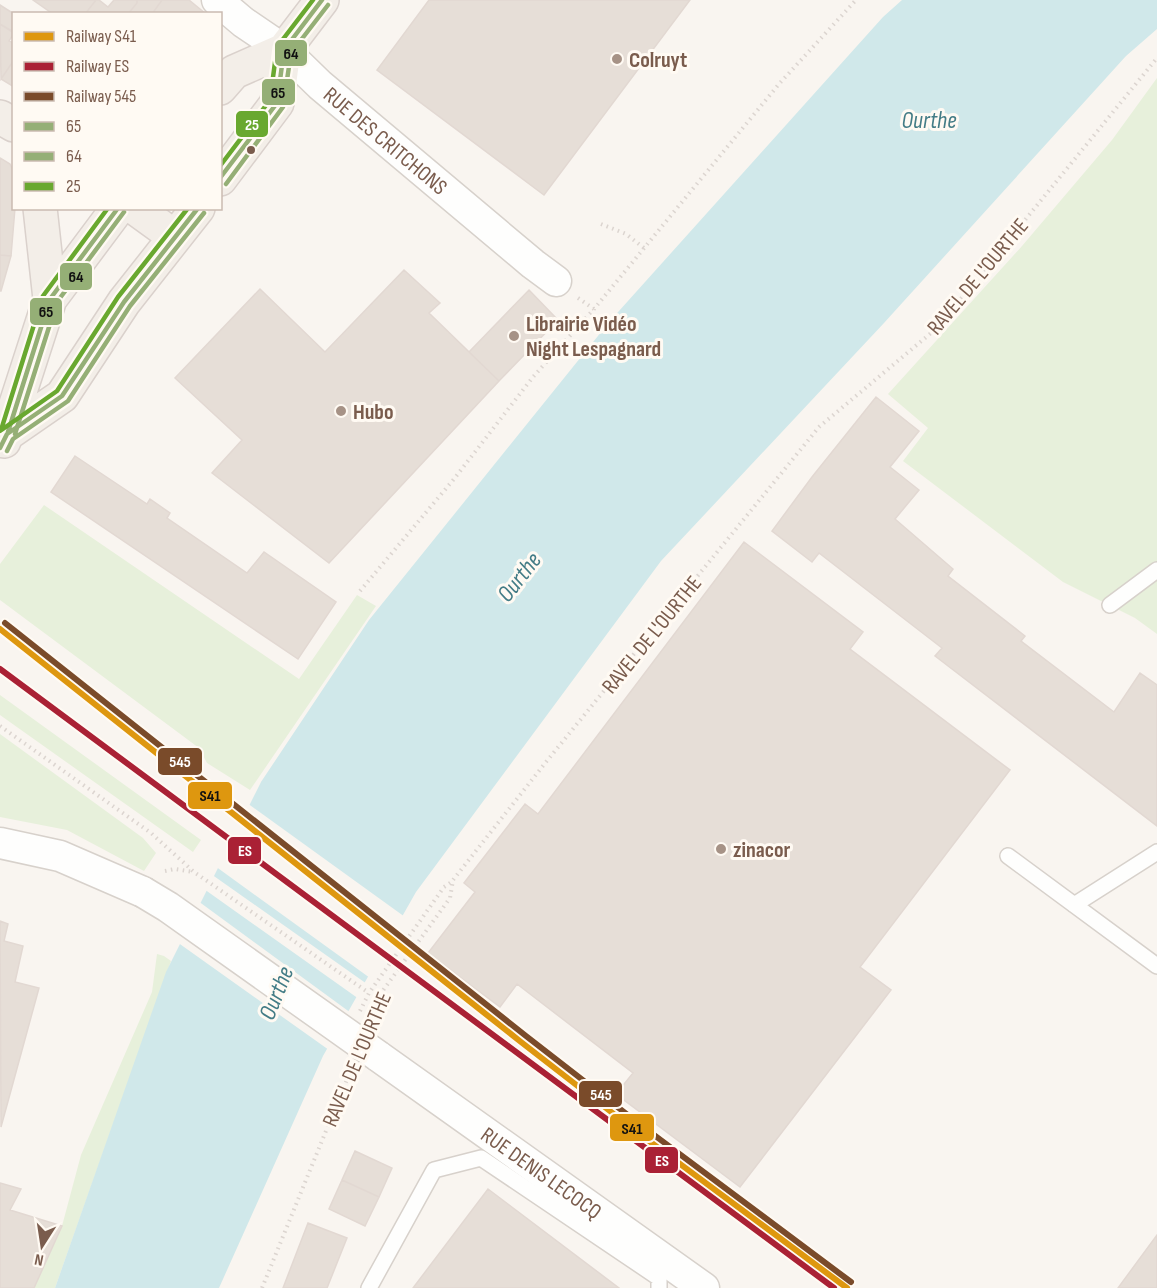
<svg xmlns="http://www.w3.org/2000/svg" width="1157" height="1288" viewBox="0 0 1157 1288" font-family="'Sofia Sans Condensed',sans-serif">
  <style>
    .green { fill: #e7f0db }
    .water { fill: #d0e8ea }
    .pier { fill: #f9f5f0 }
    .building { fill: #e6ded7; stroke: #e2d8d2; stroke-width: 1.5 }
    .lines { fill: none; stroke-linecap: round; stroke-linejoin: round }
    .service-casing { stroke: #d7d1cb; stroke-width: 18 }
    .minor-casing { stroke: #d7d1cb; stroke-width: 33 }
    .primary-casing { stroke: #dad1cc; stroke-width: 36 }
    .path { stroke: #dcd5d0; stroke-width: 4; stroke-dasharray: 1.5 4.5; stroke-linecap: butt }
    .service { stroke: #fefefd; stroke-width: 15 }
    .minor { stroke: #fefefd; stroke-width: 30 }
    .primary { stroke: #f3eee8; stroke-width: 33 }
    .minor-bridge-casing { stroke: #d7d1cb; stroke-width: 33; stroke-linecap: butt }
    .minor-bridge { stroke: #fefefd; stroke-width: 30 }
    .bus-1-casing { stroke: #fffaf3; stroke-width: 9 }
    .bus-2-casing { stroke: #fffaf3; stroke-width: 9 }
    .bus-3-casing { stroke: #fffaf3; stroke-width: 9 }
    .bus-1 { stroke: #95af76; stroke-width: 4.5 }
    .bus-2 { stroke: #95af76; stroke-width: 4.5 }
    .bus-3 { stroke: #69a82f; stroke-width: 4.5 }
    .rail-1-casing { stroke: #fffaf3; stroke-width: 10 }
    .rail-2-casing { stroke: #fffaf3; stroke-width: 10 }
    .rail-3-casing { stroke: #fffaf3; stroke-width: 10 }
    .rail-1 { stroke: #de970f; stroke-width: 6 }
    .rail-2 { stroke: #aa2135; stroke-width: 6 }
    .rail-3 { stroke: #7a4b2a; stroke-width: 6 }
    .poi-dot { fill: #a69286; stroke: #fffaf3; stroke-width: 2 }
    .bus-dot { fill: #7a5c4d; stroke: #fffaf3; stroke-width: 2 }
    .labels { text-anchor: middle; stroke-width: 6; stroke-linejoin: round; paint-order: stroke }
    .poi-label { font-size: 22px; font-weight: bold; fill: #7a5c4d; stroke: #fffaf3; text-anchor: start }
    .street-label { font-size: 22px; fill: #7a5c4d; stroke: #fffaf3 }
    .water-label { font-size: 24px; font-style: italic; fill: #437c86; stroke: #fffaf3 }
    .line-badge { stroke: #fffaf3; stroke-width: 2 }
    .badge-label { font-size: 16px; text-anchor: middle; font-weight: bold; fill: #fff }
    .pale-badge-label { font-size: 16px; text-anchor: middle; font-weight: bold; fill: #111 }
  </style>
  <rect width="100%" height="100%" fill="#f9f5f0"/>
  <path class="green" d="M1157 78V634L1135 618 1063 582 903 461 928 428 888 394 1022 246 1112 140Z
    M44 505 299 679 357 595 376 606 250 790 207 763 199 748 0 600V564Z
    M0 695 201 840 193 852 0 715Z
    M0 734 143 838 156 853 144 871 67 830 0 817Z
    M157 954 164 956 171 961 55 1288H34L62 1226 81 1155 152 992Z"/>
  <path class="water" d="M902 0H1157V29L1126 56 884 323 661 561 416 892 323 1056 219 1288H55L166 972 261 782 369 620 610 321 883 17Z"/>
  <path class="pier" d="M247 803 405 917 370 978 215 866Z
    M211 874 367 984 359 999 204 889Z
    M198 901 351 1013 329 1050 177 942Z"/>
  <path class="building" d="M33 0H96L85 14H53Z
    M96 0H99L108 7 114 0H137V3L128 14H85Z
    M137 0H162L152 14H128L137 3Z
    M162 0H189L206 14H152Z
    M429 0H690L544 195 377 70Z
    M0 5 14 14 12 31 0 24Z
    M0 24 14 33 9 41 14 43V60L1 79Z
    M14 60V87L1 79Z
    M0 158 10 164 14 173 15 208 11 256 0 255Z
    M0 255 11 256 1 291H0Z
    M404 270 440 303 429 313 499 381 329 563 212 473 242 440 175 378 260 289 325 352Z
    M529 290 558 320 499 381 469 352Z
    M876 397 919 431 890 467 919 490 895 519 953 569 948 576 1025 636 1021 641 1114 712 1140 673 1157 685V826L935 656 942 648 819 553 812 562 772 531 812 477Z
    M75 456 147 504 150 499 170 513 167 518 247 573 264 552 336 602 298 659 51 492Z
    M744 542 863 632 850 649 1010 770 860 967 891 990 740 1187 616 1094 633 1073 517 984 500 1007 428 953 475 892 464 883 525 804 538 814Z
    M0 921 8 924 4 941 23 946 15 982 39 988 1 1127Z
    M355 1151 392 1168 379 1197 342 1180Z
    M342 1180 379 1197 365 1226 329 1209Z
    M0 1183 21 1189 10 1210 62 1226 34 1288H0Z
    M488 1189 619 1288H413Z
    M308 1223 347 1238 327 1288H283Z
    M1157 1235V1288H1118Z"/>
  <g class="lines">
    <g class="service-casing">
      <path id="service" d="M1110 605 1157 570
        M1008 856 1157 966
        M1074 905 1157 852
        M369 1288 434 1170 481 1158 659 1278V1288"/>
    </g>
    <g class="minor-casing">
      <g id="minor">
        <path id="s1" d="M217 0 243 22 284 50 320 85 533 264 556 281"/>
        <path d="M0 843 60 856 143 892"/>
        <path id="s2" d="M378 1056 704 1288"/>
      </g>
    </g>
    <g class="primary-casing">
      <path id="primary" d="M220 88 234 72 284 50 322 0
        M0 117 14 125
        M220 179 277 103 284 50
        M40 208 50 299
        M135 208 175 237
        M7 434 62 396 124 302 198 208
        M4 441 50 299 118 208"/>
    </g>
    <path class="path" d="M601 224 626 234 644 248
      M578 298 594 309
      M360 591 454 479 533 377 594 309 779 84 856 0
      M0 726 151 833 194 872 369 993
      M165 871 175 869 193 872
      M360 1011 369 993 444 887 453 881
      M371 1017 379 996 450 898 453 880 546 762 819 427 937 328 1157 58
      M262 1288 350 1072"/>
    <use href="#service" class="service"/>
    <use href="#minor" class="minor"/>
    <use href="#primary" class="primary"/>
    <g class="minor-bridge-casing">
      <path id="minor-bridge" d="M143 892 168 907 378 1056"/>
    </g>
    <use href="#minor-bridge" class="minor-bridge"/>
    <g class="bus-1-casing">
      <path id="bus-1" d="M220 178 277 103 284 50 322 0
        M8 432 50 299 118 208
        M0 448 7 434 62 396 124 302 198 208"/>
    </g>
    <g class="bus-2-casing">
      <path id="bus-2" d="M226 184 283 107 291 53 328 5
        M15 434 57 302 124 212
        M7 451 13 439 68 401 130 306 204 213"/>
    </g>
    <g class="bus-3-casing">
      <path id="bus-3" d="M220 166 270 100 277 47 313 0
        M1 430 43 296 108 208
        M0 431 57 391 118 297 188 208"/>
    </g>
    <use href="#bus-1" class="bus-1"/>
    <use href="#bus-2" class="bus-2"/>
    <use href="#bus-3" class="bus-3"/>
    <g class="rail-1-casing">
      <path id="rail-1" d="M0 629 521 1042 637 1132 847 1288"/>
    </g>
    <g class="rail-2-casing">
      <path id="rail-2" d="M0 669 834 1288"/>
    </g>
    <g class="rail-3-casing">
      <path id="rail-3" d="M5 623 526 1036 642 1126 851 1282"/>
    </g>
    <use href="#rail-1" class="rail-1"/>
    <use href="#rail-2" class="rail-2"/>
    <use href="#rail-3" class="rail-3"/>
  </g>
  <g class="poi-dot">
    <circle cx="617" cy="59" r="6"/>
    <circle cx="514" cy="336" r="6"/>
    <circle cx="341" cy="411" r="6"/>
    <circle cx="721" cy="849" r="6"/>
  </g>
  <circle class="bus-dot" cx="251" cy="150" r="5"/>
  <g class="labels">
    <g class="poi-label">
      <text x="629" y="67">Colruyt</text>
      <text x="526" y="331">Librairie Vidéo<tspan x="526" dy="25">Night Lespagnard</tspan></text>
      <text x="353" y="419">Hubo</text>
      <text x="733" y="857">zinacor</text>
    </g>
    <g class="street-label">
      <text dy="8" stroke="none"><textPath href="#s1" startOffset="220">RUE DES CRITCHONS</textPath></text>
      <text transform="translate(977 276) rotate(-50)" y="8">RAVEL DE L'OURTHE</text>
      <text transform="translate(651 634) rotate(-51)" y="8">RAVEL DE L'OURTHE</text>
      <text transform="translate(356 1059) rotate(-67)" y="8">RAVEL DE L'OURTHE</text>
      <text dy="8" stroke="none"><textPath href="#s2" startOffset="201">RUE DENIS LECOCQ</textPath></text>
    </g>
    <g class="water-label">
      <text x="929" y="128">Ourthe</text>
      <text transform="translate(519 577) rotate(-52)" y="8">Ourthe</text>
      <text transform="translate(276 993) rotate(-68)" y="8">Ourthe</text>
    </g>
  </g>
  <g class="line-badge">
    <rect x="274" y="39" width="34" height="28" rx="6" fill="#95af76"/>
    <rect x="261" y="78" width="35" height="28" rx="6" fill="#95af76"/>
    <rect x="235" y="110" width="34" height="28" rx="6" fill="#69a82f"/>
    <rect x="59" y="262" width="34" height="29" rx="6" fill="#95af76"/>
    <rect x="29" y="297" width="34" height="29" rx="6" fill="#95af76"/>
    <rect x="157" y="747" width="46" height="29" rx="6" fill="#7a4b2a"/>
    <rect x="187" y="781" width="46" height="29" rx="6" fill="#de970f"/>
    <rect x="227" y="836" width="35" height="29" rx="6" fill="#aa2135"/>
    <rect x="578" y="1080" width="45" height="28" rx="6" fill="#7a4b2a"/>
    <rect x="609" y="1113" width="46" height="29" rx="6" fill="#de970f"/>
    <rect x="644" y="1146" width="35" height="28" rx="6" fill="#aa2135"/>
  </g>
  <g class="badge-label">
    <text x="252" y="130">25</text>
    <text x="180" y="767">545</text>
    <text x="245" y="856">ES</text>
    <text x="601" y="1100">545</text>
    <text x="662" y="1166">ES</text>
  </g>
  <g class="pale-badge-label">
    <text x="291" y="59">64</text>
    <text x="278" y="98">65</text>
    <text x="76" y="282">64</text>
    <text x="46" y="317">65</text>
    <text x="210" y="801">S41</text>
    <text x="632" y="1134">S41</text>
  </g>
  <rect x="12" y="12" width="210" height="198" fill="#fffaf3" stroke="#cabbb1" stroke-width="1.5"/>
  <rect x="24" y="32" width="30" height="9" fill="#de970f" stroke="#cabbb1" stroke-width="1.5"/>
  <text x="66" y="42" font-size="18" fill="#7a5c4d">Railway S41</text>
  <rect x="24" y="62" width="30" height="9" fill="#aa2135" stroke="#cabbb1" stroke-width="1.5"/>
  <text x="66" y="72" font-size="18" fill="#7a5c4d">Railway ES</text>
  <rect x="24" y="92" width="30" height="9" fill="#7a4b2a" stroke="#cabbb1" stroke-width="1.5"/>
  <text x="66" y="102" font-size="18" fill="#7a5c4d">Railway 545</text>
  <rect x="24" y="122" width="30" height="9" fill="#95af76" stroke="#cabbb1" stroke-width="1.5"/>
  <text x="66" y="132" font-size="18" fill="#7a5c4d">65</text>
  <rect x="24" y="152" width="30" height="9" fill="#95af76" stroke="#cabbb1" stroke-width="1.5"/>
  <text x="66" y="162" font-size="18" fill="#7a5c4d">64</text>
  <rect x="24" y="182" width="30" height="9" fill="#69a82f" stroke="#cabbb1" stroke-width="1.5"/>
  <text x="66" y="192" font-size="18" fill="#7a5c4d">25</text>
  <g transform="translate(42 1246) rotate(192)" stroke="#fffaf3" stroke-width="4.5" paint-order="stroke">
  <path d="M0-4.5L10 22L0 15L-10 22Z" fill="#7a5c4d"/>
  <text y="-9" font-size="16" font-weight="bold" text-anchor="middle" fill="#7a5c4d">N</text>
  </g>
</svg>
